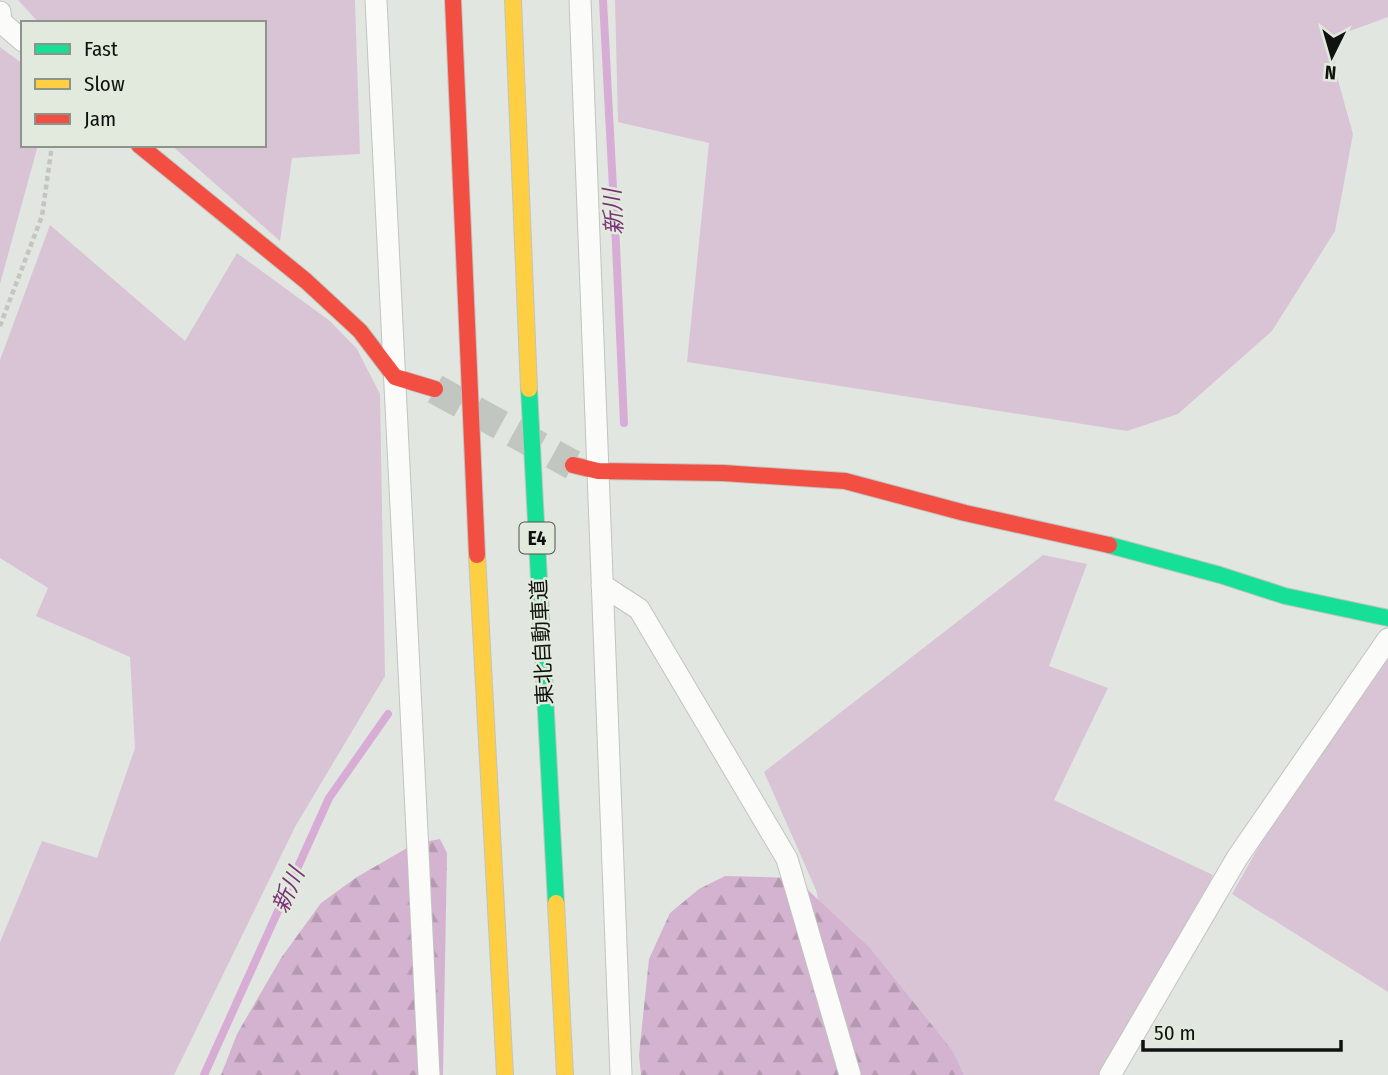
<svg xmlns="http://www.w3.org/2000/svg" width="1388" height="1075" viewBox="0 0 1388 1075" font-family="'Fira Sans Condensed','Noto Sans JP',sans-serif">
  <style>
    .grass { fill: #d9c4d6 }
    .forest { fill: url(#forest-firs) }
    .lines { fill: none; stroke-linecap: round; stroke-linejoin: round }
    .stream { stroke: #d8add5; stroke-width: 8 }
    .secondary-tunnel { stroke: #c2c6c0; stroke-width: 30; stroke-dasharray: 30 15; stroke-linecap: butt }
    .street-casing { stroke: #c1c4bf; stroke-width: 23 }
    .fast-casing { stroke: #c1c4bf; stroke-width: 18 }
    .slow-casing { stroke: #c1c4bf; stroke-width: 18 }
    .jam-casing { stroke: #c1c4bf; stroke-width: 18 }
    .path { stroke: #c3c5c2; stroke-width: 4.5; stroke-dasharray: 5 3.5; stroke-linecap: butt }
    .street { stroke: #fbfbfa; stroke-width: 21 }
    .fast { stroke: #16e098; stroke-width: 16 }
    .slow { stroke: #ffcf43; stroke-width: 16 }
    .jam { stroke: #f24e42; stroke-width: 16 }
    .labels { text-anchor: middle; stroke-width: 5; stroke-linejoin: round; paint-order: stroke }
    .shield { fill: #e1eadc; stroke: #4e534c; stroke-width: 2 }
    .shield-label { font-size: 19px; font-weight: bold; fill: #0f120e }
    .street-label { font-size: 21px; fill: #0f120e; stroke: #e1eadc }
    .water-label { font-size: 23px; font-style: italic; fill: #7a3178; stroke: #e1eadc }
  </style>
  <defs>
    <pattern id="forest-firs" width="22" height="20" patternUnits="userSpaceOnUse" patternTransform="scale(1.75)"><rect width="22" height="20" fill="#d3b3d0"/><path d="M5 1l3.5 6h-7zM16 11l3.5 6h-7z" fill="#b499b1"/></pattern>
  </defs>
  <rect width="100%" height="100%" fill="#e2e6e0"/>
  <path class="grass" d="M18 0H355L360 154 292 158 280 241 171 145H264V23H39Z
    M615 0H1388V17L1339 35 1334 66 1353 134 1335 231 1272 331 1178 414 1127 431 687 362 709 143 618 122Z
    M0 47 23 64V145H38L0 284Z
    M50 225 185 341 237 253 330 321 357 349 380 394 385 676 295 827 174 1075H0V942L42 841 97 858 135 748 130 657 36 616 48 588 0 558V360Z
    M1043 555 1087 564 1049 666 1108 688 1054 800 1213 875 1187 943 1102 1075H862L816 890 764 772Z
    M1388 657V992L1232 894 1286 798Z"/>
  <path class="forest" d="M440 839 447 853 443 1075H221L237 1034 281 958 321 903 357 877 414 844Z
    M725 876 795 878 869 947 952 1050 964 1075H641L639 1055 649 959 670 913 699 889Z"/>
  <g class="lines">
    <path class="stream" d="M603 0 616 245 624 423
      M204 1075 329 798 388 714"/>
    <path class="secondary-tunnel" d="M435 389 573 465"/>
    <g class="street-casing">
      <path id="street" d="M376 0 429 1075
        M580 0 621 1075
        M0 12 1 22 23 41
        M602 585 639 609 787 859 850 1075
        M1110 1075 1237 858 1388 639"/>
    </g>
    <g class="fast-casing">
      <path id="fast" d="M529 389 556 903
        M1109 545 1220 575 1285 596 1388 618"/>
    </g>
    <g class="slow-casing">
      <path id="slow" d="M513 0 529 389
        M477 555 505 1075
        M556 903 565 1075"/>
    </g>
    <g class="jam-casing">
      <path id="jam" d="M453 0 477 555
        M139 145 306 281 360 331 395 377 435 389
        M573 465 598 471 723 473 845 481 965 513 1109 545"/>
    </g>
    <path class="path" d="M0 326 42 216 52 145"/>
    <use href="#street" class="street"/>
    <use href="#fast" class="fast"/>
    <use href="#slow" class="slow"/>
    <use href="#jam" class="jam"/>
  </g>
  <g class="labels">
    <rect class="shield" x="519.5" y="522.5" width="35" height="31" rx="5"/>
    <g class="shield-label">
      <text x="537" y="545">E4</text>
    </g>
    <g class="street-label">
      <text transform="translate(542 642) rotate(-93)" y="7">東北自動車道</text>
    </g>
    <g class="water-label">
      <text transform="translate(613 212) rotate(-93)" y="8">新川</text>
      <text transform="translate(288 890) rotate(-66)" y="8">新川</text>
    </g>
  </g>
  <rect x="21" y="21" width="245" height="126" fill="#e1eadc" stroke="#8d948a" stroke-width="2"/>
  <rect x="35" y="44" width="35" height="10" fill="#16e098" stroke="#8d948a" stroke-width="2"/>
  <text x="84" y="56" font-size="21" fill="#0f120e">Fast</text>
  <rect x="35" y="79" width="35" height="10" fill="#ffcf43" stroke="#8d948a" stroke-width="2"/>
  <text x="84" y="91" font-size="21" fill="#0f120e">Slow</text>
  <rect x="35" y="114" width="35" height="10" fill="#f24e42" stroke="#8d948a" stroke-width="2"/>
  <text x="84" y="126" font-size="21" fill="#0f120e">Jam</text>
  <g transform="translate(1332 56) rotate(185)" stroke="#e1eadc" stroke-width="5" paint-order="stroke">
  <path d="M0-5L12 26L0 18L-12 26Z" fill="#0f120e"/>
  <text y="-10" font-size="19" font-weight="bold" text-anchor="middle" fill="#0f120e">N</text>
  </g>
  <path d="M1143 1040v10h198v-10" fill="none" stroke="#0f120e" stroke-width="3.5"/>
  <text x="1154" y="1040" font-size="21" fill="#0f120e" stroke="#e1eadc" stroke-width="5" paint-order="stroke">50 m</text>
</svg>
